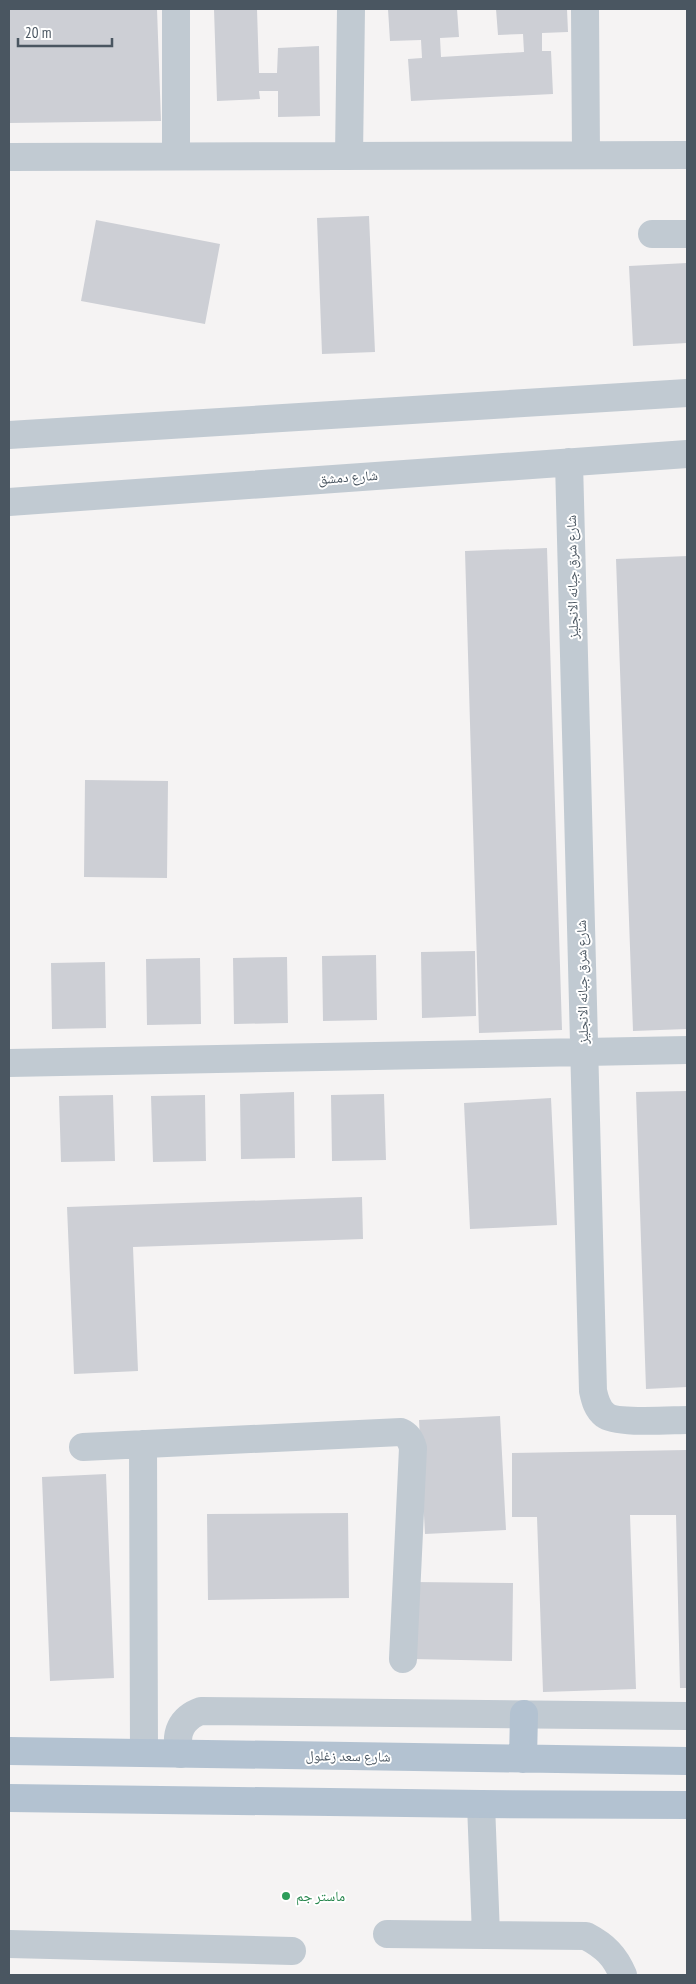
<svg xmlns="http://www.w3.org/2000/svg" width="696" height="1984" viewBox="0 0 696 1984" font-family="'PT Sans Narrow','Noto Naskh Arabic',sans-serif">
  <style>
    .building { fill: #cdcfd5 }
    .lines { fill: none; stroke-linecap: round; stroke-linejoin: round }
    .minor { stroke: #c1cad2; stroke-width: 28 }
    .major { stroke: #b3c2d1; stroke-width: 28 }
    .leisure-dot { fill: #2e9e5b; stroke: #fff; stroke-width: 2 }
    .labels { text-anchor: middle; stroke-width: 4; stroke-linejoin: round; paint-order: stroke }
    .street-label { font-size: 14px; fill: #4a5661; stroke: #fff }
    .leisure-label { font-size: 14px; fill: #27864d; stroke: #fff; text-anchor: start }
  </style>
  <rect width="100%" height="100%" fill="#f5f3f3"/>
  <path class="building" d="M9 9H157L161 121 9 123Z
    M214 9H257L259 73H277L278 48 319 46 320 116 278 117V91H259L260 99 217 101Z
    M388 9H457L459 37 440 38 441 57 524 52 523 34 498 35 496 9H567L568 32 542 33V51H551L553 94 411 101 408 59 422 58 421 40 390 41Z
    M369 216 375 352 322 354 317 218Z
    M96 220 220 244 205 324 81 301Z
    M687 263V343L633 346 629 266Z
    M547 548 562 1030 479 1033 465 551Z
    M687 556V1029L633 1031 616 559Z
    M85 780 168 781 167 878 84 877Z
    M475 951 476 1016 422 1018 421 952Z
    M376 955 377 1020 323 1021 322 956Z
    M287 957 288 1023 234 1024 233 958Z
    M200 958 201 1024 147 1025 146 959Z
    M105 962 106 1028 52 1029 51 963Z
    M687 1091V1387L646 1389 636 1092Z
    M294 1092 295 1158 241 1159 240 1094Z
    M384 1094 386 1160 332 1161 331 1095Z
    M113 1095 115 1161 61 1162 59 1096Z
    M205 1095 206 1161 153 1162 151 1096Z
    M551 1098 557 1225 470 1229 464 1103Z
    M362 1197 363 1239 133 1247 138 1371 74 1374 67 1207Z
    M500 1416 506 1530 425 1534 419 1420Z
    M687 1450V1688H680L676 1515H630L636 1689 543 1692 537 1517H512V1453Z
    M106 1474 114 1678 50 1681 42 1477Z
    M348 1513 349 1598 208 1600 207 1514Z
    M413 1582 513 1583 512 1661 412 1659Z"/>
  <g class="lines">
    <path class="minor" d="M176 9V156
      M585 9 586 155
      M349 156 351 9
      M9 157 687 155
      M652 234H687
      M9 435 687 393
      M569 462 593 1391C595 1400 597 1409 605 1415 616 1424 671 1420 687 1420
      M9 502 687 454
      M9 1063 687 1050
      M143 1444 144 1752
      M83 1447 401 1432C408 1435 411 1440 413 1448L403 1659
      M180 1754C174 1734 181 1718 201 1711L687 1716
      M481 1804 486 1935
      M387 1934 586 1936C605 1946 615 1956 623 1975
      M9 1944 292 1951"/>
    <path class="major" d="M9 1751 687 1761
      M523 1759 524 1714
      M9 1798 481 1804 687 1805"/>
  </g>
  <circle class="leisure-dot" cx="286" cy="1896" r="5"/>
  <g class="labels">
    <g class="street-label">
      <text transform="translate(348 477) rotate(-4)" y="5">شارع دمشق</text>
      <text transform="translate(572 577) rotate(-91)" y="5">شارع شرق جبانه الانجليز</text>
      <text transform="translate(582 982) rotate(-91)" y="5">شارع شرق جبانه الانجليز</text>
      <text transform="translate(348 1756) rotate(1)" y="5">شارع سعد زغلول</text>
    </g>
    <g class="leisure-label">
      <text x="296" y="1901">ماستر جم</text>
    </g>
  </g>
  <rect width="696" height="1984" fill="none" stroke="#4a5661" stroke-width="20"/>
  <path d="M18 38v8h94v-8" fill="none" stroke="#4a5661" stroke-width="2.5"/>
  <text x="25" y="38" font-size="15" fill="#4a5661" stroke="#ffffff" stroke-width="4" paint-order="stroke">20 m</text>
</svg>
